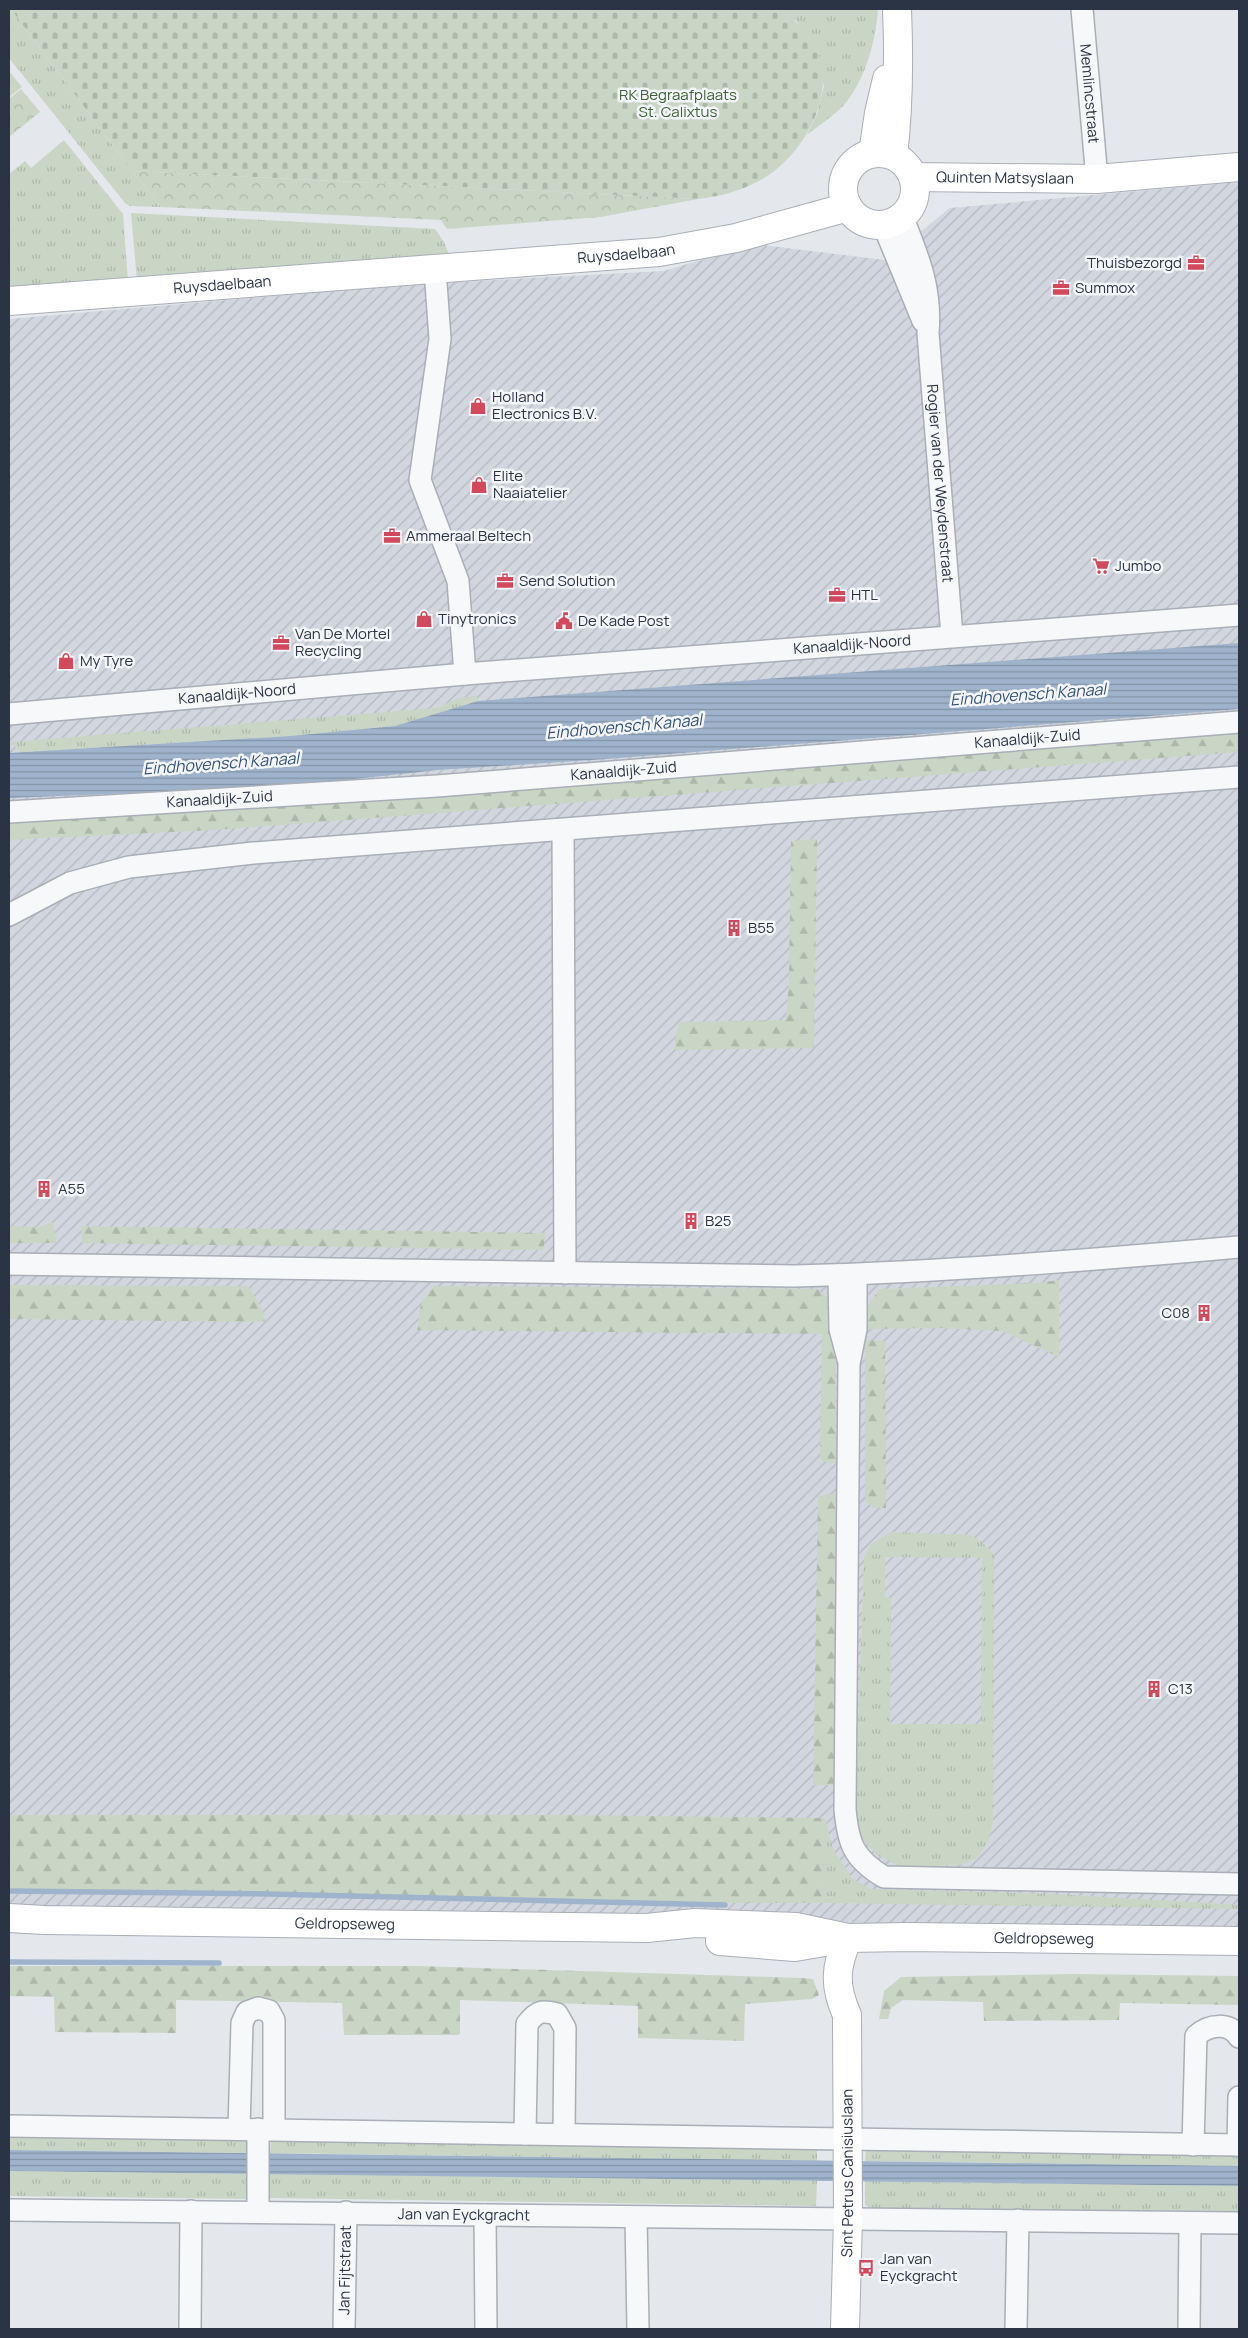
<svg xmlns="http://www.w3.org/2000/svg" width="1248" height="2338" viewBox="0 0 1248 2338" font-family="Manrope,sans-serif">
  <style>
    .industrial { fill: url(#industrial-furrows) }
    .grass { fill: url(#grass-tufts); fill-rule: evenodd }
    .forest { fill: url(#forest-firs) }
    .cemetery { fill: url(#cemetery-stones) }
    .park { fill: url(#park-crowns) }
    .water { fill: url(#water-rules) }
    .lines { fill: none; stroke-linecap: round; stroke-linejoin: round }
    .stream { stroke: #9fb4cc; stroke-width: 5.5 }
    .street-casing { stroke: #a9aeb7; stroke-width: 24 }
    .secondary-casing { stroke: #a9aeb7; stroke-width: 30 }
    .street { stroke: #f7f8fa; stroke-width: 21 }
    .secondary { stroke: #fff; stroke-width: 28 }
    .labels { text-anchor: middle; stroke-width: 5; stroke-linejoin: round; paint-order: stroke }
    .street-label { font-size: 15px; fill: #2b3445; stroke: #f4f6f9 }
    .park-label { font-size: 15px; fill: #3f6138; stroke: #f4f6f9 }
    .poi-label { font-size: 15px; fill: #2b3445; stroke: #f4f6f9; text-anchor: start }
    .water-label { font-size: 16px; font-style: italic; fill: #34527a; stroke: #f4f6f9 }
  </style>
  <defs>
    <pattern id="industrial-furrows" width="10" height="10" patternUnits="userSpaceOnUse" patternTransform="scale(1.25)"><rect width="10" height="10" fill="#d2d6de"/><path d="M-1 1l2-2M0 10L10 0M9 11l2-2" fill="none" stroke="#b4b8c0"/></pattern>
    <pattern id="grass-tufts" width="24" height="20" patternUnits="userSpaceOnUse" patternTransform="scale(1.25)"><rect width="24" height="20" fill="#c9d6c5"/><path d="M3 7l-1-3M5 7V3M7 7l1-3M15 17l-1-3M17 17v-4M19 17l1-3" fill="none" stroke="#adb8ab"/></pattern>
    <pattern id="forest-firs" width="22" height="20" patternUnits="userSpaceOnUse" patternTransform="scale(1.25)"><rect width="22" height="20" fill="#c9d6c5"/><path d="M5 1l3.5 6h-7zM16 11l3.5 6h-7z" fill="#adb8ab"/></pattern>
    <pattern id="cemetery-stones" width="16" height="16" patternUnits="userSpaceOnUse" patternTransform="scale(1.25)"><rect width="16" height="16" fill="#c9d6c5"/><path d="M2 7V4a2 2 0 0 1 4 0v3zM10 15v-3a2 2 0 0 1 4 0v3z" fill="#adb8ab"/></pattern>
    <pattern id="park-crowns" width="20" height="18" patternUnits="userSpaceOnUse" patternTransform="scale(1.25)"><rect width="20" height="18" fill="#c9d6c5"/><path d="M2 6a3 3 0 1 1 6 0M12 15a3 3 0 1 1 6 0" fill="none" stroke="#adb8ab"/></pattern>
    <pattern id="water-rules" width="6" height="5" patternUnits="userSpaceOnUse" patternTransform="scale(1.25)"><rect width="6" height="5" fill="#9fb4cc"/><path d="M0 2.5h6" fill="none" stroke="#8293a7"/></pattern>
  </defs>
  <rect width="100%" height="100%" fill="#e4e7ec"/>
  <path class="industrial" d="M1239 182V1927L829 1935 338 1924 9 1904V319L400 285 664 271 754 244 885 260 950 208Z"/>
  <path class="grass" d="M9 9H11L132 171 161 207 130 206 125 203 9 58Z
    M775 9H878C876 40 865 82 843 106 832 117 818 126 807 135L817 114 824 86 814 46 797 22Z
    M9 71 22 87 9 97Z
    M64 140 123 214 128 282 9 291V174L25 161 31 168Z
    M131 213 435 229 444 242 450 257 137 281Z
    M477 696 478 701 395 726 291 736 20 752 13 745H9V742L437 708 458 698Z
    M891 1532 970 1535 981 1541 994 1555 993 1821 988 1842 977 1858 960 1865 902 1867 877 1855 865 1842 857 1827 855 1806 864 1558 871 1544ZM885 1557 982 1558 981 1724H890L891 1598 885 1597Z
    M825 1818 833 1849 853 1879 871 1889 1054 1894 1239 1905V1909L822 1903Z
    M9 2134 246 2137V2153L9 2150Z
    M271 2137 817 2149V2161L270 2153Z
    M866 2148H1239V2166L865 2161Z
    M9 2171 246 2174V2199L9 2196Z
    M270 2173 817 2181 816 2206 269 2198Z
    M865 2181 1239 2186V2211L872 2209 865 2205Z"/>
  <path class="forest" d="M1239 729V752L213 830 9 840V817Z
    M817 839 814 1048 674 1050 678 1022 786 1020 789 982 791 841Z
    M53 1222 57 1243H9V1226L39 1227Z
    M81 1226 546 1233 543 1250 82 1243Z
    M1059 1280V1357L1002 1331 939 1328 868 1329C863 1312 869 1303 880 1289L1037 1283Z
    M9 1285 248 1286 262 1309 265 1322 9 1319Z
    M434 1286 817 1289 832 1301 836 1322V1463L822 1462 820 1456 822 1334 417 1330 421 1303Z
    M865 1340 885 1341 886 1508H874L865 1501Z
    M825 1494H837L835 1785H813L818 1500 819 1497Z
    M9 1815H552L825 1818 822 1903H720L9 1892Z
    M9 1966H418L802 1978 813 1979 819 1995 812 1999 745 2004 744 2041 638 2038V2006L460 2000V2034L457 2035H344L342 2003 176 2000V2033L55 2032 54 1997 9 1996Z
    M1073 1974 1239 1976V2005L1120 2003 1119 2020 984 2021 983 2002 903 2000 891 2008 888 2019H879L884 1991 901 1977Z"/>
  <path class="cemetery" d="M11 9H775C850 44 827 130 773 172 751 188 725 196 698 199L132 171Z"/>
  <path class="park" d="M21 89 40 112 9 137V99Z
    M132 171 698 199 600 217 447 229 441 220 161 207Z"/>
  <path class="water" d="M1239 643V709L606 759 438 770 281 787 9 798V753L291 736 395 726 478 701Z
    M9 2150 1239 2166V2186L9 2171Z"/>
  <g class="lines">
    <path class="stream" d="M9 1891 268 1894 725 1905
      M9 1962 219 1963"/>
    <g class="street-casing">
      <g id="street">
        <path id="s1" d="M1082 9 1097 179"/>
        <path id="s2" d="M902 216C918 256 932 289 928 333L952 636"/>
        <path d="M883 224 923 321"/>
        <path d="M435 269 440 339 420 480 458 581 465 674"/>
        <path id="s3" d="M9 714 465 674 1239 615"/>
        <path id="s4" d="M9 812 437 786 1239 722"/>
        <path d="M563 830 565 1273"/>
        <path d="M9 915 70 883 129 867 253 853 1239 777"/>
        <path d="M9 1264 794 1276C943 1272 1091 1260 1239 1247"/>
        <path d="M839 1275 840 1329 848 1359"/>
        <path d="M856 1275V1329L849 1364 845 1809C848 1844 854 1859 884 1877L1239 1884"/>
        <path d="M9 2126 1239 2145"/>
        <path d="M239 2129 242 2023 247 2012 258 2008 269 2011 274 2020V2129"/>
        <path d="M525 2134 527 2024C537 2011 541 2010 557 2014L565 2028 564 2134"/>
        <path d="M1193 2145 1196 2036C1209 2024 1229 2022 1239 2037"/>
        <path d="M1238 2145 1239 2097"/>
        <path id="s5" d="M9 2210 1239 2223"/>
        <path d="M258 2212V2129"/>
        <path d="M485 2215 486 2329"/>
        <path d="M636 2217 638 2329"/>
        <path d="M190 2329 191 2211"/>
        <path id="s6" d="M344 2329 346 2212"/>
        <path d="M1016 2329 1018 2220"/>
        <path d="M1189 2329 1190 2224"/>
      </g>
    </g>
    <g class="secondary-casing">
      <g id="secondary">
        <path d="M873 153 879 113 887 79"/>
        <circle cx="879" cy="189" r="36"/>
        <path d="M893 155C899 106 899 58 897 9"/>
        <path id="s7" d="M913 177 1097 179 1239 167"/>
        <path id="s8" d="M9 301 659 252 736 238 848 207"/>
        <path id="s9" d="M9 1918 44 1920 647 1928 695 1923 796 1927 848 1938"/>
        <path id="s10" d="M720 1941 795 1947 848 1938 907 1937 1239 1941"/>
        <path id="s11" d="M845 2329 848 2219 847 2015C834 1986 835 1967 848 1938"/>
      </g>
    </g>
    <use href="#street" class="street"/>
    <use href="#secondary" class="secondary"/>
  </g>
  <defs>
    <g id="office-bare" transform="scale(1.35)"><path d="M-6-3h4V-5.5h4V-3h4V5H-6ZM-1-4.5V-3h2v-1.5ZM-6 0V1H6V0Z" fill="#d1495b" stroke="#f4f6f9" stroke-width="2.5" paint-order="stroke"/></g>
    <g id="shop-bare" transform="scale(1.35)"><path d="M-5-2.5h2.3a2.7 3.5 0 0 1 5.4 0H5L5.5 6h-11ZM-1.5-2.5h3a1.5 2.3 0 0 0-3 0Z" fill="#d1495b" stroke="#f4f6f9" stroke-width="2.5" paint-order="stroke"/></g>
    <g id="supermarket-bare" transform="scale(1.35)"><path d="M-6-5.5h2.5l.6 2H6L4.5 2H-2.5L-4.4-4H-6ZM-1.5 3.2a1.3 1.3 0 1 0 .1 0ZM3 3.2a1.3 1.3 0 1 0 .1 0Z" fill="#d1495b" stroke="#f4f6f9" stroke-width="2.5" paint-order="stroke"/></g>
    <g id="civic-bare" transform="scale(1.35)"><path d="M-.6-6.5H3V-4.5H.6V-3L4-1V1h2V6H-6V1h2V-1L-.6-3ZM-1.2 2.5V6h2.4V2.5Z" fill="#d1495b" stroke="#f4f6f9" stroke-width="2.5" paint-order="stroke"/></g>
    <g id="building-bare" transform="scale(1.35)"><path d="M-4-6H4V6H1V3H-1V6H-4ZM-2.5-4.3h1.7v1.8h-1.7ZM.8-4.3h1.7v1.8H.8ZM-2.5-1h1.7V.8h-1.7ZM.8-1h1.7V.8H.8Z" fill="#d1495b" stroke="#f4f6f9" stroke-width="2.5" paint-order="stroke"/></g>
    <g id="bus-bare" transform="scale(1.35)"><path d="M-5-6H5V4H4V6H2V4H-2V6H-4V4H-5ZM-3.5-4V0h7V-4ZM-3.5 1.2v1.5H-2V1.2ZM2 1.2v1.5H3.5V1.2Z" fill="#d1495b" stroke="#f4f6f9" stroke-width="2.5" paint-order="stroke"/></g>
  </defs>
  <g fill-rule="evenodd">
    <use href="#office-bare" x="1196" y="263"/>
    <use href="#office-bare" x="1061" y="288"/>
    <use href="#shop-bare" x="478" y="406"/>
    <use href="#shop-bare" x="479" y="485"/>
    <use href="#office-bare" x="392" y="536"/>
    <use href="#supermarket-bare" x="1101" y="566"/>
    <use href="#office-bare" x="505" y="581"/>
    <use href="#office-bare" x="837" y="595"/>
    <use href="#shop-bare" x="424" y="619"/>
    <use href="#civic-bare" x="564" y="621"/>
    <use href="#office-bare" x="281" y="643"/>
    <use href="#shop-bare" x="66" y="661"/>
    <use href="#building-bare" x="734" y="928"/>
    <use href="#building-bare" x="44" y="1189"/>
    <use href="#building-bare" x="691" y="1221"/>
    <use href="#building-bare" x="1204" y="1313"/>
    <use href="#building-bare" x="1154" y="1689"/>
    <use href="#bus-bare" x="866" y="2268"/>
  </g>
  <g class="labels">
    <g class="street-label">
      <text dy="5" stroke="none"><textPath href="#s1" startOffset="85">Memlincstraat</textPath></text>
      <text dy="5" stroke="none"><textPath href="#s7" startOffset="92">Quinten Matsyslaan</textPath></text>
      <text dy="5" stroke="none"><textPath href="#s8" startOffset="619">Ruysdaelbaan</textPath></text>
      <text dy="5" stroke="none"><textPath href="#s8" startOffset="214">Ruysdaelbaan</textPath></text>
      <text dy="5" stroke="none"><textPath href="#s2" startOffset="272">Rogier van der Weydenstraat</textPath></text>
      <text dy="5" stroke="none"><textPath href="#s3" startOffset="846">Kanaaldijk-Noord</textPath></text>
      <text dy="5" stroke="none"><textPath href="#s3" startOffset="229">Kanaaldijk-Noord</textPath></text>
      <text dy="5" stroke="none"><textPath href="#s4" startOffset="1021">Kanaaldijk-Zuid</textPath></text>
      <text dy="5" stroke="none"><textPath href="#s4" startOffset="616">Kanaaldijk-Zuid</textPath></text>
      <text dy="5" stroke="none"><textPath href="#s4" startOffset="211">Kanaaldijk-Zuid</textPath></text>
      <text dy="5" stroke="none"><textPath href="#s9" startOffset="336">Geldropseweg</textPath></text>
      <text dy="5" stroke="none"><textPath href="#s10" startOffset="325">Geldropseweg</textPath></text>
      <text dy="5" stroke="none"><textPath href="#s11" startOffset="156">Sint Petrus Canisiuslaan</textPath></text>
      <text dy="5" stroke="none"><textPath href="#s5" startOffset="455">Jan van Eyckgracht</textPath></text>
      <text dy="5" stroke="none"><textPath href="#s6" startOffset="59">Jan Fijtstraat</textPath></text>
    </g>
    <g class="park-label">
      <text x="678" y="100">RK Begraafplaats<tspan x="678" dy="17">St. Calixtus</tspan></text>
    </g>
    <g class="poi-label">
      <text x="1182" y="268" text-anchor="end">Thuisbezorgd</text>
      <text x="1075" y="293">Summox</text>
      <text x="492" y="402">Holland<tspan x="492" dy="17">Electronics B.V.</tspan></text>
      <text x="493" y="481">Elite<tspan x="493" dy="17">Naaiatelier</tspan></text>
      <text x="406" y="541">Ammeraal Beltech</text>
      <text x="1115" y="571">Jumbo</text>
      <text x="519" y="586">Send Solution</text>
      <text x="851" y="600">HTL</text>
      <text x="438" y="624">Tinytronics</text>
      <text x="578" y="626">De Kade Post</text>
      <text x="295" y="639">Van De Mortel<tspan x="295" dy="17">Recycling</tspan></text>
      <text x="80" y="666">My Tyre</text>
      <text x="748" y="933">B55</text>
      <text x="58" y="1194">A55</text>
      <text x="705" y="1226">B25</text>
      <text x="1190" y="1318" text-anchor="end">C08</text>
      <text x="1168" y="1694">C13</text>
      <text x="880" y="2264">Jan van<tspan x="880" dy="17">Eyckgracht</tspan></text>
    </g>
    <g class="water-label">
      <text transform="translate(1028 694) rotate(-4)" y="6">Eindhovensch Kanaal</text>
      <text transform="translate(624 726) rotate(-5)" y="6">Eindhovensch Kanaal</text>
      <text transform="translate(221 763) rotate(-4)" y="6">Eindhovensch Kanaal</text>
    </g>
  </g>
  <rect width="1248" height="2338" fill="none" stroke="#2b3445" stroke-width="20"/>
</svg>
